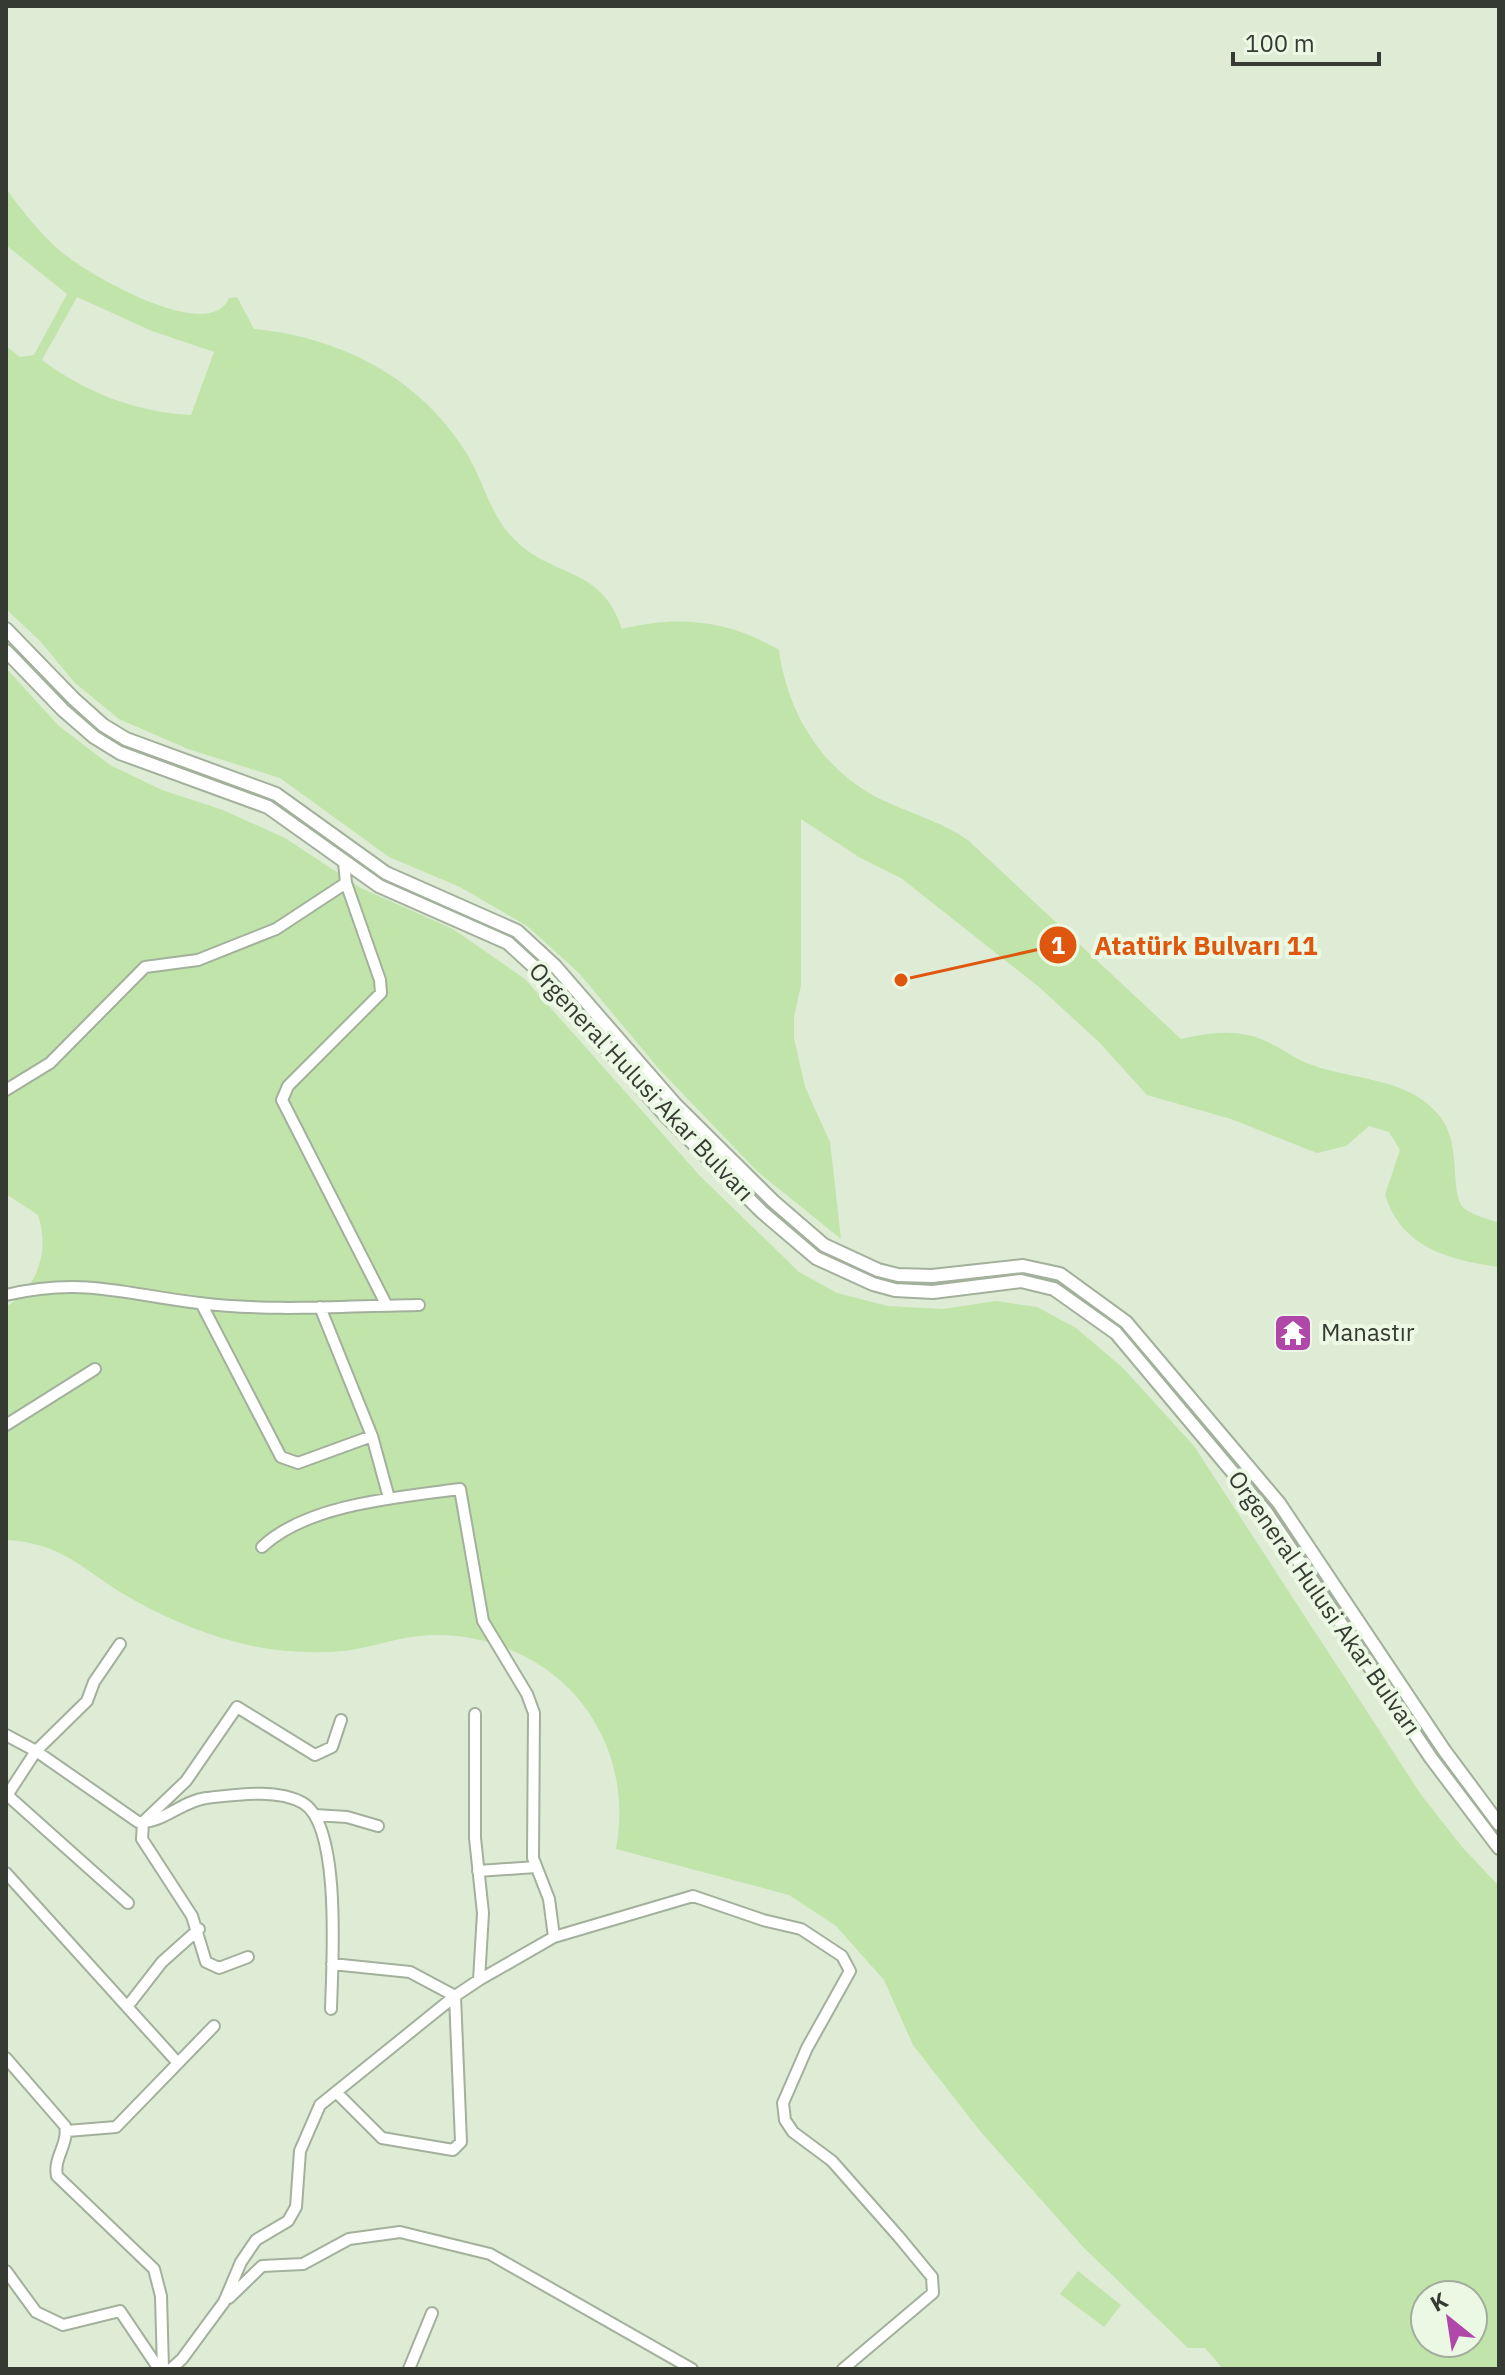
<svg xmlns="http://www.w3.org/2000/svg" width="1505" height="2375" viewBox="0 0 1505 2375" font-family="'IBM Plex Sans',sans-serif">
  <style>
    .green { fill: #c0e4aa; fill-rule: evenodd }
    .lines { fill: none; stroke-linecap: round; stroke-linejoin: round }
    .minor-casing { stroke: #a3b09b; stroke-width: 14 }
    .major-casing { stroke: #a3b09b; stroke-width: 16 }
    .minor { stroke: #fff; stroke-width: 10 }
    .major { stroke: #fff; stroke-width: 12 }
    .labels { text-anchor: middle; stroke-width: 8; stroke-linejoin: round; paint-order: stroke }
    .street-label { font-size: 24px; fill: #353a32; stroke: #ebf9e4 }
    .poi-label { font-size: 24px; fill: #353a32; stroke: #ebf9e4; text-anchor: start }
    .leader { fill: none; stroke: #df570e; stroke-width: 3 }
    .callout-dot { fill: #df570e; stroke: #ebf9e4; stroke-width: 3 }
    .mark-label { font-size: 24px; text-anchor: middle; font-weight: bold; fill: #fff }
    .callout-label { font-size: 26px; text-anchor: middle; font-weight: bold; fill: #df570e; stroke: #ebf9e4; stroke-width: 8; stroke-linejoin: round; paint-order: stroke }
  </style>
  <rect width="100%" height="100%" fill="#deecd6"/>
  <path class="green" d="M6 188C21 210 39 232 59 250 84 272 209 346 229 298L237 297 254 329C340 337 421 378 467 454 484 482 490 515 514 539 553 579 601 565 622 629 678 615 729 620 779 650 788 718 827 777 891 804 918 816 944 823 969 841L1181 1039C1203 1034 1224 1030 1247 1035 1269 1039 1283 1052 1302 1061 1346 1081 1410 1075 1441 1118 1463 1147 1448 1196 1465 1209 1474 1216 1489 1219 1499 1223V1267C1449 1260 1402 1248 1385 1195L1400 1150 1389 1132 1369 1126 1346 1146 1317 1153 1231 1119 1147 1095 1099 1042 1039 987 901 878 859 857 801 819V985L794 1017V1038L805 1087 830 1142 841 1239 758 1172 659 1069 579 973 527 926 460 887 389 857 280 778 188 749 119 719 75 683 40 641 6 609V346L20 357 34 355 67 294 6 245ZM77 297 152 331 214 352 191 415C136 412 86 393 42 360Z
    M6 668 59 726 110 765 162 790 223 810 285 838 361 888 453 929 525 979 700 1176 799 1272 837 1293 888 1306 943 1309 996 1301 1037 1307 1076 1328 1123 1368 1194 1446 1422 1796 1463 1848 1499 1886V2369H1223L1205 2348H1188L1084 2248 980 2131 913 2045 884 1980 836 1926 789 1895 616 1849C625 1800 616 1752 587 1710 548 1654 472 1625 405 1638 385 1642 366 1648 345 1651 309 1654 272 1652 236 1642 198 1632 159 1615 125 1595 81 1568 62 1543 6 1540V1307C38 1287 50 1251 38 1215L6 1194ZM1425 2295H1473V2343H1425Z
    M1078 2271 1121 2305 1104 2327 1060 2294Z"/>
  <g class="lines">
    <g class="minor-casing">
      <path id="minor" d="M344 862 346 883 380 980 381 993 288 1086 282 1100 387 1306
        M6 1090 50 1063 145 967 198 960 276 929 346 883
        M6 1295C84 1277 123 1294 199 1303 271 1312 346 1306 419 1305
        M201 1303 281 1457 298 1463 372 1436
        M320 1307 372 1436 389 1498
        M6 1425 95 1369
        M262 1547C307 1504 400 1497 460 1489L483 1621 527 1694 534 1713 533 1858 549 1899 554 1937 693 1896 763 1920 801 1929 842 1956 850 1971 807 2048 783 2103 785 2120 793 2132 832 2161 899 2237 932 2277 933 2293 843 2369
        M6 1735 36 1751 138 1822C162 1824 182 1801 206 1798 235 1795 277 1788 303 1803 342 1826 332 1967 331 2009
        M6 1794 128 1903
        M6 1797 36 1751 87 1701 94 1682 120 1644
        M315 1815 347 1817 378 1826
        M478 1871 536 1867
        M6 1873 178 2063
        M248 1957 219 1968 206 1962 192 1916 142 1839 143 1822 186 1781 237 1707 315 1755 332 1747 341 1720
        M332 1964 410 1972 455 1996 461 2142 453 2150 382 2138 336 2092
        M479 1980 554 1937
        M127 2007 162 1962 199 1929
        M6 2058 65 2126C69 2144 53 2158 57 2176L154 2269 161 2296 163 2369
        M67 2131 116 2127 214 2026
        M6 2271 36 2312 63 2325 120 2311 159 2369
        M229 2298 262 2266 303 2264 349 2239 400 2232 490 2254 692 2369
        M171 2369 182 2359 224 2302 241 2262 256 2240 288 2221 296 2207 300 2151 320 2105 455 1996 479 1980 483 1913 475 1838V1714
        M409 2369 432 2313"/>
    </g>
    <g class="major-casing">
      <path id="major" d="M6 629 74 699 103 725 126 739 276 794 386 873 517 931 555 966 675 1104 773 1201 824 1245 878 1270 898 1275 932 1276 1023 1266 1060 1274 1126 1322 1279 1503 1444 1750 1499 1824
        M6 651 63 710 94 737 120 753 268 807 379 886 508 943 544 976 664 1114 762 1212 816 1258 873 1284 895 1290 933 1292 1021 1281 1054 1289 1116 1333 1266 1512 1431 1758 1499 1848"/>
    </g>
    <use href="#minor" class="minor"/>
    <use href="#major" class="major"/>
  </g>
  <defs>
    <g id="temple-square" transform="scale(2)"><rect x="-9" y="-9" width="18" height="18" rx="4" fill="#b047a9" stroke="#ebf9e4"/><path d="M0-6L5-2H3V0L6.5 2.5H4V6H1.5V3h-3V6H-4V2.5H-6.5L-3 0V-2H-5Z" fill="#fff"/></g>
  </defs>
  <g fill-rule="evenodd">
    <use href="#temple-square" x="1293" y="1333"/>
  </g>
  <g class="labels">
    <g class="street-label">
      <text transform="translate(641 1082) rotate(47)" y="8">Orgeneral Hulusi Akar Bulvarı</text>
      <text transform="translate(1324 1603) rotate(55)" y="8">Orgeneral Hulusi Akar Bulvarı</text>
    </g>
    <g class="poi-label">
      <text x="1321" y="1341">Manastır</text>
    </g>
  </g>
  <path class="leader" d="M901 980L1058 945"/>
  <g class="callout-dot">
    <circle cx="901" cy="980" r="8"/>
    <circle cx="1058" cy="945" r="20"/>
  </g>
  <g class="mark-label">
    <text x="1058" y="954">1</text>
  </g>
  <g class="callout-label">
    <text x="1206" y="955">Atatürk Bulvarı 11</text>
  </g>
  <rect width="1505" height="2375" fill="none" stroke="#353a32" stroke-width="16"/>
  <g transform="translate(1449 2319) rotate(330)"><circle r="38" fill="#ebf9e4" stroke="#a2ad9d" stroke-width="2"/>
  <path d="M0-6L14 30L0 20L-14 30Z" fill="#b047a9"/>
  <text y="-12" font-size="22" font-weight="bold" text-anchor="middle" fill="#353a32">K</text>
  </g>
  <path d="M1233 52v12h146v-12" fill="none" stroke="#353a32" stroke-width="4"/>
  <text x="1245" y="52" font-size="24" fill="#353a32" stroke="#ebf9e4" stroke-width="6" paint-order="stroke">100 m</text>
</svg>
